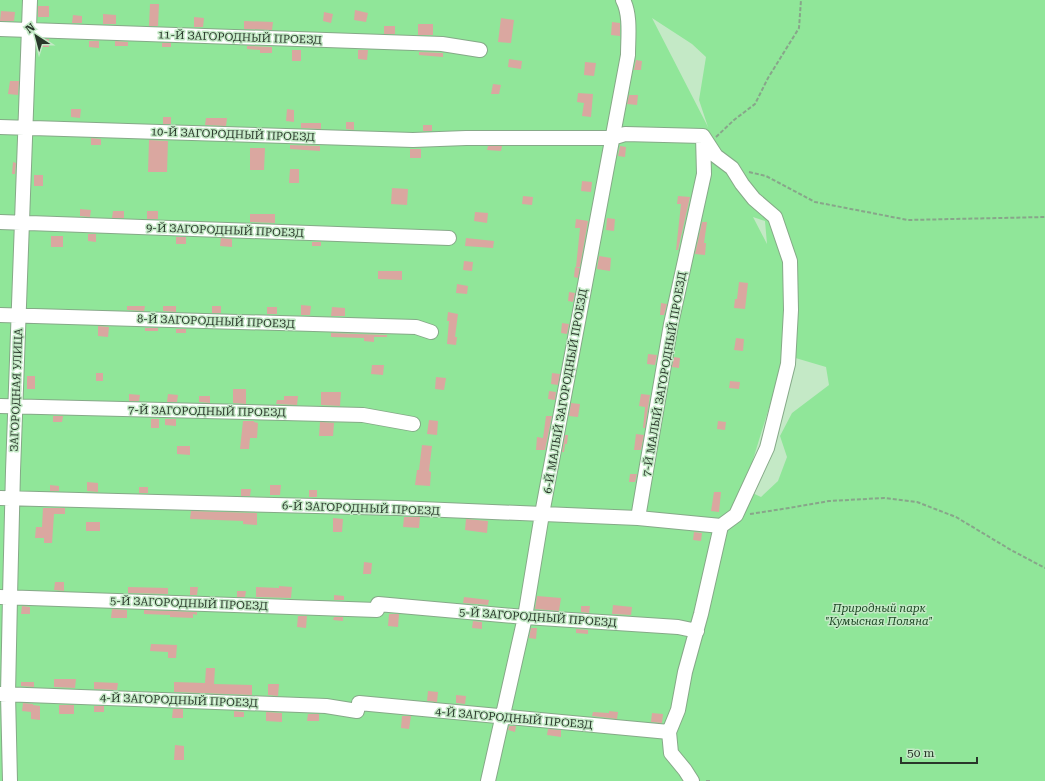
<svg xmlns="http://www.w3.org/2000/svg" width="1045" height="781" viewBox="0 0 1045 781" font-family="'Roboto Serif',serif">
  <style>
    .green { fill: #90e699; fill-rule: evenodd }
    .building { fill: #daa7a0 }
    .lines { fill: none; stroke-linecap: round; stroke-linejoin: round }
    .minor-casing { stroke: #86a988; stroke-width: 16 }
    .path { stroke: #88a58a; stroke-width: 2; stroke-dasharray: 4 2; stroke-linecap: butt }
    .minor { stroke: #fff; stroke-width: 14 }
    .labels { text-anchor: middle; stroke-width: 3; stroke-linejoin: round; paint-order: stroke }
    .street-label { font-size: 11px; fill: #29372a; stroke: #c4e9c6 }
    .park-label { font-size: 11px; font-style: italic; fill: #1b4522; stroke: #c4e9c6 }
  </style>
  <rect width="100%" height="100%" fill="#c4e9c6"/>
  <path class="green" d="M0 0H1045V781H0ZM652 18 692 44 706 57 699 100 708 127ZM753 217 765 221 767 244ZM782 354 826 367 829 385 792 413 780 436 787 457 778 481 761 497 744 489 783 362Z"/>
  <path class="building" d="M150 4H159L158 26H149Z
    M38 6H49V17H38Z
    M355 10 368 13 366 22 354 20Z
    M1 11 15 12 14 21H0Z
    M324 12 333 14 331 23 323 21Z
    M103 14 116 15V24H103Z
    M73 15 82 16V23H72Z
    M194 17 204 18 203 27H194Z
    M501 18 514 20 511 43 498 42Z
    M244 21 273 22 272 30 244 29Z
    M612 22 620 23V36L611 35Z
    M418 24H433V35H418Z
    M384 26H395V34H384Z
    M37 39H49V47H37Z
    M89 41H99V48L89 47Z
    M115 41 128 42V46H115Z
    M162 43H171V47H162Z
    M247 46 272 47V53H260V50L247 49Z
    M292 50H301V61H292Z
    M358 50H368L367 60 358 59Z
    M419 52 443 53V57L419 55Z
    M509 59 522 61 521 69 508 67Z
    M636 60 642 61 641 70H634Z
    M585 62 596 63 594 76 584 75Z
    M10 81H19L18 95 8 94Z
    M493 84 501 85 499 94H491Z
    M578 93 593 94 591 117 582 116 584 103 577 102Z
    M629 95H638L637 105 627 104Z
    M71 109H81L80 118 71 117Z
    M287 109 294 110V122L286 121Z
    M163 117H171V124H163Z
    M206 118H227L226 126 205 125Z
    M346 122H354V130L346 129Z
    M301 123H321V129L301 128Z
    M423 125H432V131H423Z
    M91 138 101 139V145H91Z
    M149 140 168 141 167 172H148Z
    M290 145 320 146V151L290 149Z
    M488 146H502L501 151 487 150Z
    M620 146 626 147 625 157 618 156Z
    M250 148H265L264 170H250Z
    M410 149H421V158H410Z
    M13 162 16 163 15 174H12Z
    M290 169H299V183H289Z
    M34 175H43V186H34Z
    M582 181 592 182 591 192 581 191Z
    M392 188 408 189 407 205 391 204Z
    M523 196 533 197 532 205 522 204Z
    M678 196 690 197 678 250H676L681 204H677Z
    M80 209 91 210 90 217 80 216Z
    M113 211H124V218H112Z
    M147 211H158V219H147Z
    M475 212 488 213 487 223 474 221Z
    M250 214H275V223L250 222Z
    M607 218 615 219 614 231 606 230Z
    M576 219 588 221 580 267H576L580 228H575Z
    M702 222H707L704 243H706L705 255 695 254Z
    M88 234H96V242L88 241Z
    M51 236H63V247H51Z
    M176 237H186V244H176Z
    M221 238 232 239V247L220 246Z
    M466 238 494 241 493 248 465 246Z
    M312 242H321V246H312Z
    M599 256 611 258 610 271 597 269Z
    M464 261 473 262 472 271 463 270Z
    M575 267 580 268 578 278 574 277Z
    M378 271H402V280L378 279Z
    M739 282 748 283 745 309 734 308 735 299H737Z
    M457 284 468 286 467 294 456 293Z
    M569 292 575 293 573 302 568 301Z
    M661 303 667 304 664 315H660Z
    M301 305 311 306 310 315H301Z
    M127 306H145L144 311 127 310Z
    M163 306H176V312L163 311Z
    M212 306H221V313H212Z
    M267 307H277V314H267Z
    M332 307 345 308V316H331Z
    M448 312 458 314 455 337H457L456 345 447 344 449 321H447Z
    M562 323 569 324 567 334 561 333Z
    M98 326 109 327 108 337 98 336Z
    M145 328H158V331H145Z
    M176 329H186V333H176Z
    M331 333 387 335V337H374V342L364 341V338L331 337Z
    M736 338 744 339 743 351 734 350Z
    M648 354 657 355 655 365 647 364Z
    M674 357 680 358 679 368 672 367Z
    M372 365H384L383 375 371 374Z
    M96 373H103V381H96Z
    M552 373 560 374 558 385 551 384Z
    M27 376H35V389H27Z
    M436 377 446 378 444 390 435 389Z
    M730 381 740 382 739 389 729 388Z
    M233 389H246V404L233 403Z
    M549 391 556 392 555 400 548 399Z
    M321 392H341L340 406 321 405Z
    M129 394 140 395 139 401H129Z
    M168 394 178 395 177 402H167Z
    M641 394 650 395 645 428H643L645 407 639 406Z
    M199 396H210V403L199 402Z
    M284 396H298L297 405 276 404 277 400H284Z
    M571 403 580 404 578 417 569 416Z
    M53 416H63L62 422H53Z
    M546 416H552L545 450H536L537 437 543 438Z
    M151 419H159V428H151Z
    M165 419H176V426L165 425Z
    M429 420 438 421 437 435 427 434Z
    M243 421H254V422L258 423 257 438H250L249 449H240Z
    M718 421 726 422 725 430 717 429Z
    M320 422 339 423H334L333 436H319Z
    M636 434 644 435 641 450H634Z
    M565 435H568L567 444H565L564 452H562Z
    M422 445 432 446 429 471 431 472 430 486 415 485 417 470H419Z
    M177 446H190V455L177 454Z
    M630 474H637L635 482H629Z
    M87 482 98 483V492L87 491Z
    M50 485 59 486V491H50Z
    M270 485H281L280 495H270Z
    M139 487H148V493H139Z
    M241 489H251L250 496H241Z
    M309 490H317V497H309Z
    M714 492H721L719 512 711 511Z
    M43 508H65V514H54L52 543H44V538H35L36 527H42Z
    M191 511 257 513V525L243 524V521L190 519Z
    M404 517H420L419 528 403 527Z
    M333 518 343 519 342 532H333Z
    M466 519 488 521 487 533 465 530Z
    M86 522H100V531H86Z
    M694 532 702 533 701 541 693 540Z
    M364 562 372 563 371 574H363Z
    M55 582H64V591L54 590Z
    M279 586 292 587 291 598 256 597V587L279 588Z
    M128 587 168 588V594L128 593Z
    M190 587H198L197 595H190Z
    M237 591H246L245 597H237Z
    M334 595 344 596V600H334Z
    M537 596 561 598 559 611 535 609Z
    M464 597 489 600 488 605 463 603Z
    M613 605 632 607 631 615 612 614Z
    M22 606 30 607V614H21Z
    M581 606H590L589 613 581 612Z
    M112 609 127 610V618H111Z
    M144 610 197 612V615L193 614V618L170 617V615L144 614Z
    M389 614H399L398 627 388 626Z
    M298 616H307L306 628 297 627Z
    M334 617H343V621L333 620Z
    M473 621 482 622V629L472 628Z
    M531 628H537L536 639 529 638Z
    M576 629 588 630V634L576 633Z
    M151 644 177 645 176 658H168V652L150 651Z
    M206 668H215L214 684 252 685V695L174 692V682L205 683Z
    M54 679H76L75 688 54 687Z
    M21 682H34V687L21 686Z
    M94 682 118 683 117 690 94 689Z
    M268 684H279L278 696 268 695Z
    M428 691 438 692 437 702 427 701Z
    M456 695 466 696 465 704 456 703Z
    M23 703 33 704V705L40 706V720L31 719V712L22 711Z
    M59 705H74V714H59Z
    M94 706H104V712H94Z
    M173 709H183V718H172Z
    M234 711 244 712V717H234Z
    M609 711 618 712 617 719 592 716 593 712 609 713Z
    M266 712 282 713V722L266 721Z
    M652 713 663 714 662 723 651 722Z
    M308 714H319V721H307Z
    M402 716H411L409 729 401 728Z
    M509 726H516L515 732 508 730Z
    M548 729 561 730V737L547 735Z
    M175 745 184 746V760H174Z"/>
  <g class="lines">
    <g class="minor-casing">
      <path id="minor" d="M0 29 442 44 480 50
        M0 127 413 140 466 138H612L625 134 703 136
        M703 136 716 156 732 168 742 184 754 199 775 217 790 261 791 310 788 364 767 448 736 515 721 526
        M0 222 449 238
        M0 315 416 327 431 332
        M0 406 363 415 413 424
        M0 498 397 508 638 518 721 526
        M638 518 671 324 704 174 703 136
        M0 597 377 610
        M378 604 525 617 678 627 697 631
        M0 694 326 706 357 711
        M359 703 669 732
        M10 781 8 694 10 597 13 471 30 0
        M488 781 525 617 542 514 628 55C628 38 631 15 623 0
        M692 781 685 770 671 753 669 732 678 710 685 672 701 614 721 526"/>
    </g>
    <path class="path" d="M716 137 734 120 755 104 768 78 799 28 801 0
      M749 172 766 176 815 202 908 220 1045 217
      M750 514 789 508 829 501 884 498 917 502 956 517 1011 550 1045 568
      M706 781H712"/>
    <use href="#minor" class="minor"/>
  </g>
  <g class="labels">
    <g class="street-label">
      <text transform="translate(240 37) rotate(2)" y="4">11-Й ЗАГОРОДНЫЙ ПРОЕЗД</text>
      <text transform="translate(233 134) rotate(2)" y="4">10-Й ЗАГОРОДНЫЙ ПРОЕЗД</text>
      <text transform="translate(225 230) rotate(2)" y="4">9-Й ЗАГОРОДНЫЙ ПРОЕЗД</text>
      <text transform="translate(216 321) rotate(2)" y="4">8-Й ЗАГОРОДНЫЙ ПРОЕЗД</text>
      <text transform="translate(664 374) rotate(-80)" y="4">7-Й МАЛЫЙ ЗАГОРОДНЫЙ ПРОЕЗД</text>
      <text transform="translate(16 390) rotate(-88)" y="4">ЗАГОРОДНАЯ УЛИЦА</text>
      <text transform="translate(565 391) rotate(-80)" y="4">6-Й МАЛЫЙ ЗАГОРОДНЫЙ ПРОЕЗД</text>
      <text transform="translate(207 411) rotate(1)" y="4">7-Й ЗАГОРОДНЫЙ ПРОЕЗД</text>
      <text transform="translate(361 508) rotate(2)" y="4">6-Й ЗАГОРОДНЫЙ ПРОЕЗД</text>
      <text transform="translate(189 603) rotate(2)" y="4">5-Й ЗАГОРОДНЫЙ ПРОЕЗД</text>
      <text transform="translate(538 617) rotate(4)" y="4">5-Й ЗАГОРОДНЫЙ ПРОЕЗД</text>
      <text transform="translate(179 700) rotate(2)" y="4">4-Й ЗАГОРОДНЫЙ ПРОЕЗД</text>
      <text transform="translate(514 718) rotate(5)" y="4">4-Й ЗАГОРОДНЫЙ ПРОЕЗД</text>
    </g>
    <g class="park-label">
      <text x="879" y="612">Природный парк<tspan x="879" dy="13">"Кумысная Поляна"</tspan></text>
    </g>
  </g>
  <g transform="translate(36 36) rotate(324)" stroke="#c4e9c6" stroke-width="3" paint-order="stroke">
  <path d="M0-3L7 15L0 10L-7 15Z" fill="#29372a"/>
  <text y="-6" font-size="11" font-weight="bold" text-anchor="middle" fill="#29372a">N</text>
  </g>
  <path d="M901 757v6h76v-6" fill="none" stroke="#29372a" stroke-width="2"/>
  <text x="907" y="757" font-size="12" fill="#29372a" stroke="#c4e9c6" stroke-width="3" paint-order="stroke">50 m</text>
</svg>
